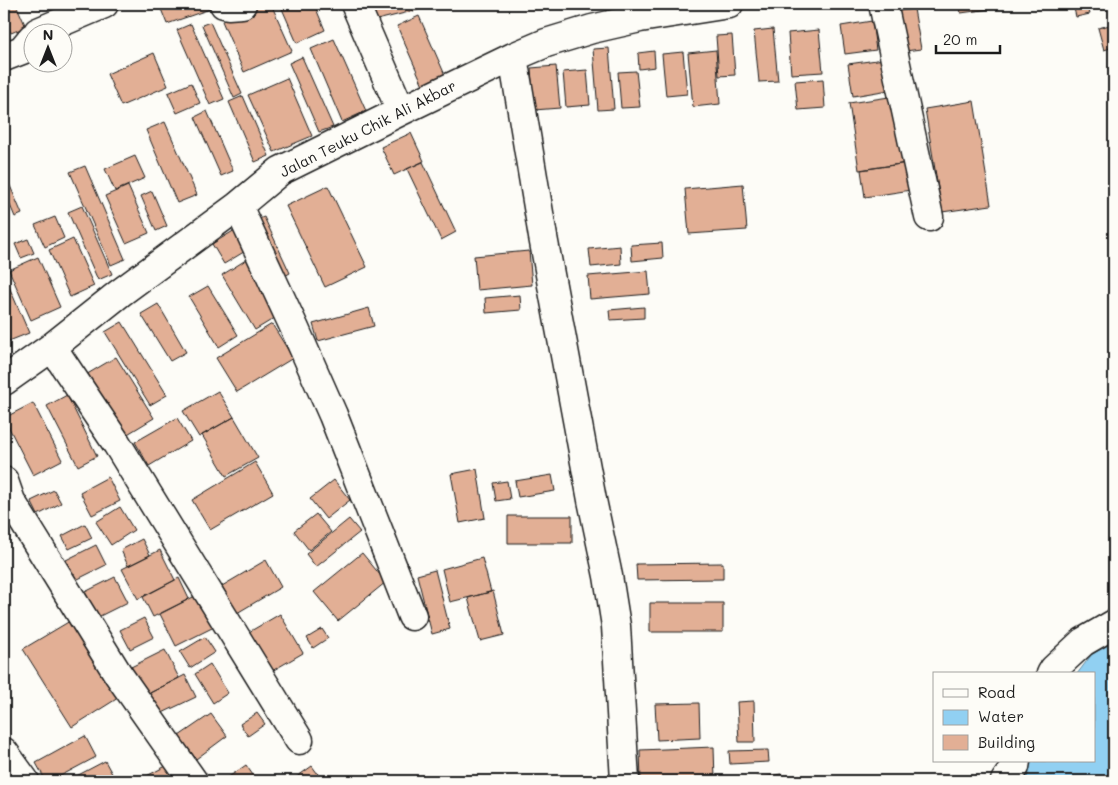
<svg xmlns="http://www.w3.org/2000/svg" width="1118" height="785" viewBox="0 0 1118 785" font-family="Mali,sans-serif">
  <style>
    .water { fill: #91d0f2; stroke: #62889c }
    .building { fill: #e2af95; stroke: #1c1c1c }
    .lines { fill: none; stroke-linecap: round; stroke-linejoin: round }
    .minor-casing { stroke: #1c1c1c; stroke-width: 31 }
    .minor { stroke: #fdfcf7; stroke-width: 28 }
    .labels { text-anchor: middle; stroke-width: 4; stroke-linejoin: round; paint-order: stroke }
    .street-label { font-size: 15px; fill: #1c1c1c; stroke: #fdfcf7 }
  </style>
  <rect width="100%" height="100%" fill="#fdfcf7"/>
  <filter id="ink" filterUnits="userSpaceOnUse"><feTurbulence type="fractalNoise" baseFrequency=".02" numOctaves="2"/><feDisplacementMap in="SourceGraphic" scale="10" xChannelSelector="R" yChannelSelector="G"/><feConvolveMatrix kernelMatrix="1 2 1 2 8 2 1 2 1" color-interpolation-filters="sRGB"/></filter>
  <g filter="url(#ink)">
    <path class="water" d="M1114 642V781H1023L1032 761H1094V674H1077L1092 654Z"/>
    <path class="building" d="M4 4H16L26 27 11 33 4 17Z
      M159 4H208L210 9 167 24Z
      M264 4H271L292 51 244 72 222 21Z
      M280 4H314L325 30 297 43Z
      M368 4H424L425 8 373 21Z
      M959 4H1010L1011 6 961 13Z
      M1073 4H1087L1090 14 1076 17Z
      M914 9 921 49 905 51 899 11Z
      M419 16 445 75 423 85 397 26Z
      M872 21 876 50 845 54 841 26Z
      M210 22 242 94 234 98 202 25Z
      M191 24 224 99 210 105 177 30Z
      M1114 24V47L1104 50 1098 28Z
      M773 29 778 81 759 82 754 31Z
      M819 30 823 72 791 74 788 33Z
      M732 35 735 75 719 76 716 36Z
      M334 39 366 111 342 122 311 49Z
      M609 48 614 109 598 110 593 49Z
      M716 50 720 104 693 107 688 53Z
      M654 51 655 67 639 69 638 53Z
      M683 52 687 94 666 96 662 54Z
      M154 53 168 86 121 106 107 74Z
      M302 57 333 127 319 132 289 63Z
      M884 59 889 90 853 96 848 64Z
      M556 66 560 108 534 110 531 68Z
      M587 70 590 105 566 107 563 72Z
      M636 71 640 107 621 108 618 72Z
      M287 78 312 136 274 152 248 95Z
      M823 79 825 108 798 110 795 81Z
      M191 83 200 103 177 113 168 93Z
      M243 96 269 156 255 162 229 102Z
      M896 96 907 163 859 170 849 103Z
      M974 101 991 205 942 212 925 109Z
      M207 111 233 171 221 176 195 117Z
      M165 122 197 195 177 203 146 130Z
      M411 133 424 161 394 175 381 147Z
      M135 156 145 178 115 191 105 169Z
      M423 162 456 232 441 240 407 169Z
      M907 163 911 190 865 197 861 170Z
      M85 166 125 259 111 265 70 172Z
      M5 174 22 214 15 217 4 191V175Z
      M743 184 747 230 689 234 685 189Z
      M128 186 149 233 126 243 105 196Z
      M328 186 367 267 325 287 286 206Z
      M152 191 167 226 156 231 141 196Z
      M82 206 112 274 98 280 68 212Z
      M55 217 64 238 45 247 35 225Z
      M264 217 290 273 281 278 254 221Z
      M235 230 247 250 224 264 212 244Z
      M28 239 34 253 21 258 15 244Z
      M73 239 94 286 70 297 49 250Z
      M662 243 663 258 632 261 631 245Z
      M620 246 621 264 591 267 589 249Z
      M529 251 532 285 477 290 474 256Z
      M38 257 60 307 31 320 9 270Z
      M249 258 283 313 255 330 222 275Z
      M648 271 650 294 590 299 588 276Z
      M4 275 29 333 9 341 4 330Z
      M208 286 238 335 219 347 189 297Z
      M520 295 521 310 486 313 485 298Z
      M158 304 186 352 170 361 141 314Z
      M644 307V318L610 320 609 310Z
      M369 308 374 326 318 341 313 324Z
      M122 322 167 395 150 405 105 332Z
      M272 324 293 358 237 392 216 358Z
      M116 357 154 418 121 438 84 376Z
      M218 391 234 417 199 437 183 411Z
      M67 395 97 456 78 466 47 406Z
      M33 403 62 460 33 475 4 418Z
      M234 417 258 458 226 476 202 435Z
      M177 418 191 441 149 466 135 442Z
      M255 462 273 493 210 530 192 500Z
      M477 469 485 518 460 523 451 474Z
      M552 475 555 491 518 497 515 481Z
      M108 477 120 501 92 515 80 492Z
      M334 480 350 500 326 519 310 499Z
      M507 481 510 499 496 501 493 483Z
      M54 490 61 503 38 515 31 501Z
      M120 507 134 530 111 545 96 522Z
      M316 514 331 532 309 550 294 531Z
      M508 516H572V543H508Z
      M349 519 360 532 316 567 306 554Z
      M85 524 92 538 69 549 62 536Z
      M142 539 150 555 128 566 121 550Z
      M96 545 106 565 76 580 66 560Z
      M160 550 175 580 138 599 122 569Z
      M362 553 386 582 338 621 314 592Z
      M482 558 491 592 450 602 442 569Z
      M266 560 281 587 237 613 222 586Z
      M723 563V579L637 580 636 564Z
      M435 570 450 629 432 634 417 575Z
      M115 577 128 602 98 617 85 592Z
      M179 578 189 599 153 617 143 597Z
      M493 591 504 635 480 641 468 598Z
      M197 595 214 627 176 646 160 614Z
      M650 603H723V632H650Z
      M280 614 303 653 272 671 249 632Z
      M144 618 154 637 130 649 120 630Z
      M70 621 118 698 72 727 23 649Z
      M322 629 328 638 313 648 307 638Z
      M205 637 215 652 190 668 180 652Z
      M165 650 179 678 146 695 131 667Z
      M210 664 228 693 213 703 195 674Z
      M185 675 196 697 156 716 146 695Z
      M754 701 755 742H739L737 702Z
      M699 703 700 738 657 740 655 704Z
      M257 713 265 724 248 736 240 724Z
      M211 714 227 736 196 759 179 736Z
      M85 736 96 757 51 781H46L36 763Z
      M714 747 715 780 641 781 640 750Z
      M768 750 769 762 730 764 729 751Z
      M105 761 116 781H67Z
      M246 765 257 781H223Z
      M166 766 174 781H137Z
      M312 766 323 781H291Z
      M781 774 782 781H753L752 779Z"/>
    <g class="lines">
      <g class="minor-casing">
        <path id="minor" d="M224 4 228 5 242 4
          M355 4 401 111
          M883 4 929 217
          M38 32 104 4
          M4 57 22 50 32 38
          M513 57 543 237 592 500 608 576 616 626 625 781
          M238 206 295 329 333 415 412 616
          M52 347 117 444 299 740
          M4 381 52 347 120 293 238 206 280 171 401 111 513 57 546 43 592 29 640 18 729 4
          M4 481 11 501 118 674 193 781
          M1051 674 1054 669 1083 642 1114 624
          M4 752 25 781
          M1005 781 1015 767 1016 761"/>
      </g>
      <use href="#minor" class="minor"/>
    </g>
  </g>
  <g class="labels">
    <g class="street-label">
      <text transform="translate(368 129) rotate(-27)" y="5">Jalan Teuku Chik Ali Akbar</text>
    </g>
  </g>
  <rect width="1118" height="785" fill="none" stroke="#fdfcf7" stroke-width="20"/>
  <rect x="10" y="10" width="1098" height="765" fill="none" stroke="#1c1c1c" stroke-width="2" filter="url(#ink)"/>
  <rect x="933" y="672" width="162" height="90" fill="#fdfcf7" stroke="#a3a29f"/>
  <rect x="943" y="689" width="25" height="8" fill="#fdfcf7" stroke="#a3a29f"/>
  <text x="978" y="698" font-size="15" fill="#1c1c1c">Road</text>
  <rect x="943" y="710" width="25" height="15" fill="#91d0f2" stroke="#a3a29f"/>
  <text x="978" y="722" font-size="15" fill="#1c1c1c">Water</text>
  <rect x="943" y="735" width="25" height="15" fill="#e2af95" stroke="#a3a29f"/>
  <text x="978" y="748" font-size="15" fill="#1c1c1c">Building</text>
  <g transform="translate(48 48)"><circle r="24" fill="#fdfcf7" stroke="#a3a29f"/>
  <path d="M0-4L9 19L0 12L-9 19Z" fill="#1c1c1c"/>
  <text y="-8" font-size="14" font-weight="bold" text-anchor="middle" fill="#1c1c1c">N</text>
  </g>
  <path d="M936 45v8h64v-8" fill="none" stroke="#1c1c1c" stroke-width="2.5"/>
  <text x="943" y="45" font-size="15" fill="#1c1c1c" stroke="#fdfcf7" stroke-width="4" paint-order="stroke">20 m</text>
</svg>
